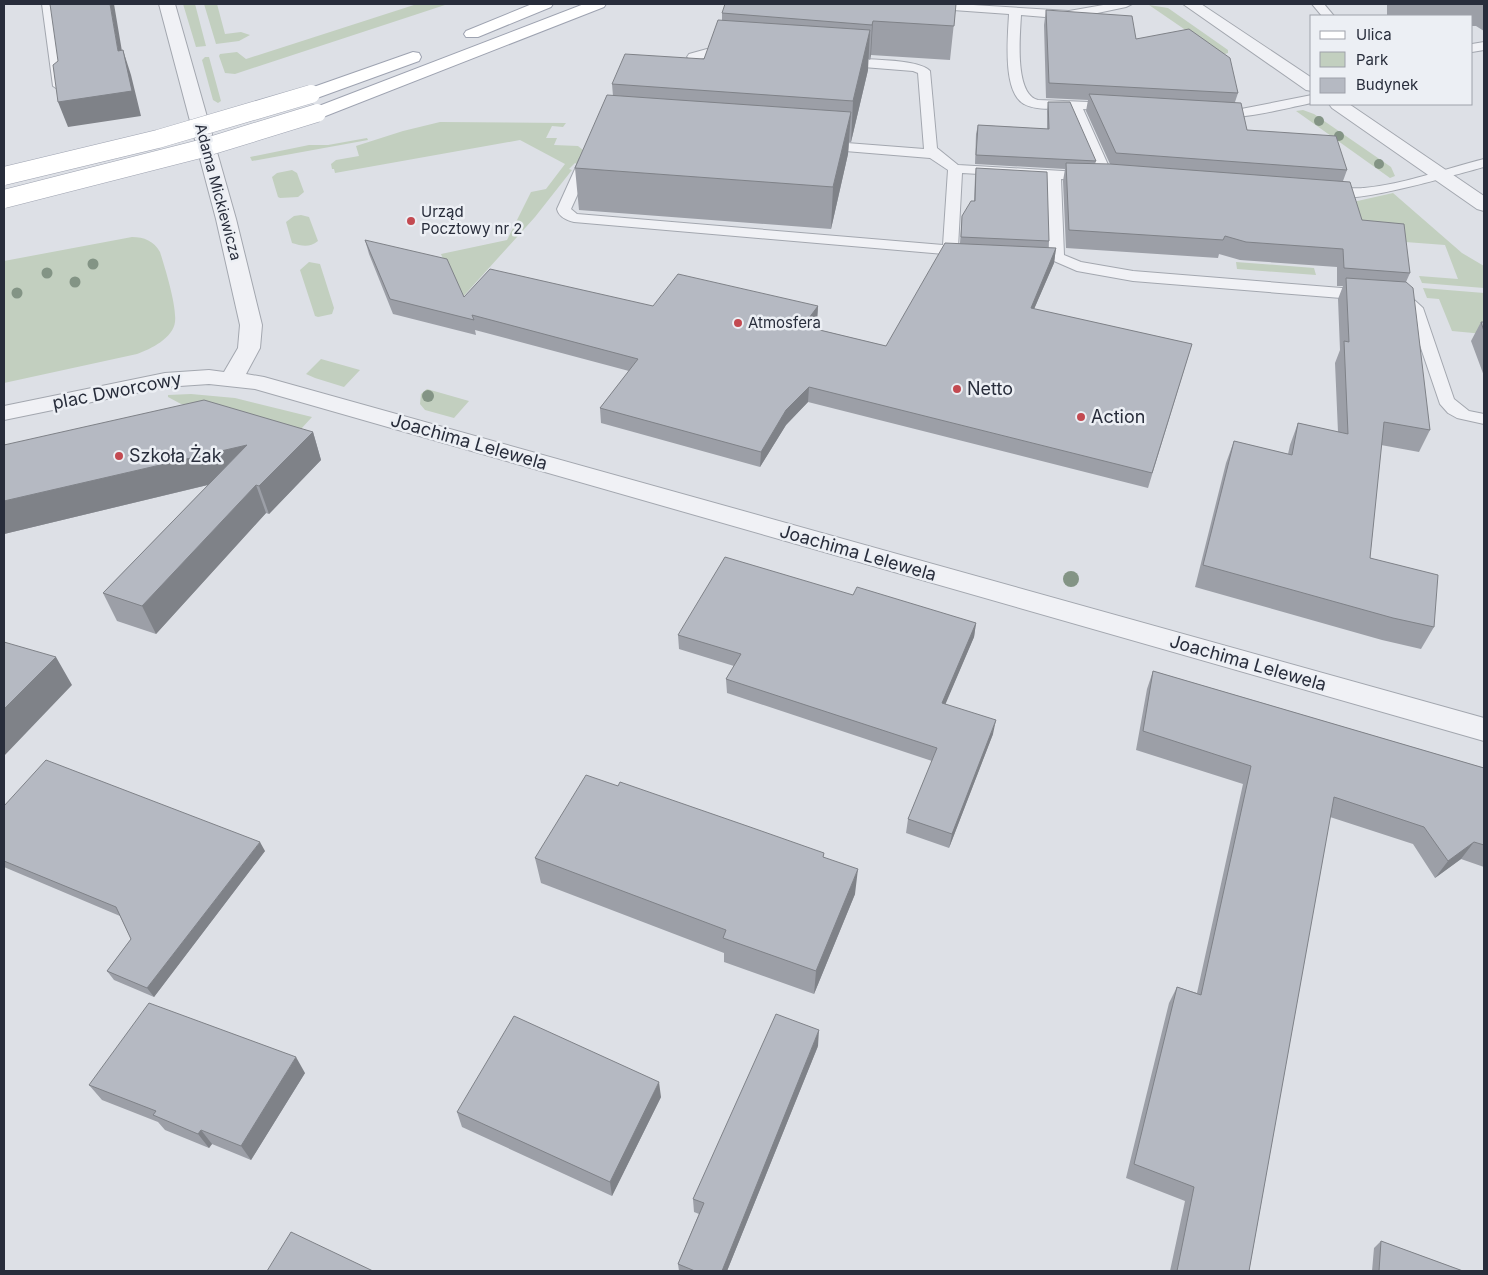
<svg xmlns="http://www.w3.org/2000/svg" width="1488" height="1275" viewBox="0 0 1488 1275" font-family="Inter,sans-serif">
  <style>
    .green { fill: #c2cfbf }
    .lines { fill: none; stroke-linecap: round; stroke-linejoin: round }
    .service-casing { stroke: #a3a7af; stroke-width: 2 }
    .tertiary-casing { stroke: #a3a7af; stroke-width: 2 }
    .primary-casing { stroke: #9ea3b1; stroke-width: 2 }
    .service { fill: #f0f1f5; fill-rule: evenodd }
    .tertiary { fill: #f0f1f5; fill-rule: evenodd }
    .primary { fill: #fff; fill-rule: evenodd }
    .primary-bridge-casing { stroke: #9ea3b1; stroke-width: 19; stroke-linecap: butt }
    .primary-bridge { stroke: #fff; stroke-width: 18 }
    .tree { fill: #839485 }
    .wall { fill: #9c9fa7 }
    .shaded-wall { fill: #7f8288 }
    .building { fill: #b5b9c2; stroke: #7f8288 }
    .poi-dot { fill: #c34a51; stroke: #eceff4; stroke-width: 2 }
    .labels { text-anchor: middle; stroke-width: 5; stroke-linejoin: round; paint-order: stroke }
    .far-street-label { font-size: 15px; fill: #282d3b; stroke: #eceff4 }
    .far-poi-label { font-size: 15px; fill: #282d3b; stroke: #eceff4; text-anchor: start }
    .poi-label { font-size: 18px; fill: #282d3b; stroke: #eceff4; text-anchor: start }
    .street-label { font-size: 18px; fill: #282d3b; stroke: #eceff4 }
  </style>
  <rect width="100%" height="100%" fill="#dde0e6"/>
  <path class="green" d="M183 4H195L206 46 196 47Z
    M204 4H217L225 34 241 32 250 35 239 41 216 44Z
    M417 4H448L235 74 225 73 219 56 220 54 237 52 246 59Z
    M1149 5 1168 8 1228 50V53L1222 55Z
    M205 57H209L221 101 218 103 213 100 202 60Z
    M1303 110 1314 114 1391 167 1395 176 1390 178 1296 111Z
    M440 122 566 123 563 127 552 126 546 138H557L554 145 578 146 583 150 577 164 575 163 569 169 572 170 535 217 442 320 448 270 441 254 507 240 531 192 546 189 565 164 520 140 335 173 334 169H332L331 164 336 160 359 156 356 146 403 131Z
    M367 138 368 140 252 161 250 157 309 145H328Z
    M292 170 297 173 304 192 298 197 280 198 278 197 272 177 277 173Z
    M1393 193 1462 253 1484 266V288L1422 283 1419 276 1458 279 1445 245 1086 218 1344 204Z
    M301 215 309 217 318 241C309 248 302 246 292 243L286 222 294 216Z
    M132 237C144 237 154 241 160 252 165 268 177 306 175 322 173 338 151 349 137 354L4 383V261Z
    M309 262 320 264 334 308 332 314 318 317 315 316 300 270Z
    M1236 262 1314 268 1316 275 1237 269Z
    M1423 288 1484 293V334L1452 331 1439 299 1427 298Z
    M321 359 360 370 344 387 315 378 306 374Z
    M427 389 469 401 454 418 425 410 420 404 421 394Z
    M191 394 235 398 312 417 301 429 207 405 181 404 168 397V395Z"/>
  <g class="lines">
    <g class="service-casing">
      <path id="service" d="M42 4H54L65 86 59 90 53 86Z
        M905 4H957L1069 11 1109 4H1132L1126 7 1069 19 1021 15C1020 35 1014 94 1038 100L1114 103 1120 107 1114 111 1083 109 1113 176 1111 179H1101L1099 176 1070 109C1056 108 1036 111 1024 104 1002 92 1008 36 1009 14L911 7Z
        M1312 4H1324L1334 16H1322Z
        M1484 42V50L1472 52V44Z
        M707 49 733 50 739 54 733 58 708 57 693 61 687 57 689 54Z
        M842 58C861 60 919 58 930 71L937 148 958 165 1097 173 1099 176 1097 179 1092 180 1061 179 1064 255 1081 262 1133 271 1366 290 1371 292 1374 295 1371 298 1366 300 1133 281 1077 271 1054 261 1024 258 1022 255 1024 252H1049L1047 178 962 173 958 247 973 249 975 252 973 255C965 257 951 257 944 254L574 222C566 220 559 217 557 209L580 158 587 154 594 158 571 209 577 214 943 245 948 170 930 158 821 149 814 145 821 141 924 149 918 73 913 71 838 65 836 62Z
        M1312 95V103C1294 106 1222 126 1211 113L1217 109 1236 110Z
        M1484 159V167C1460 173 1335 212 1320 193 1325 186 1355 189 1364 188 1405 184 1444 169 1484 159Z
        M1398 292 1411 297 1423 308 1454 399 1469 411 1484 414V424L1457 418 1448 413 1440 404 1408 310 1390 297 1393 294Z"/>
    </g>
    <g class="tertiary-casing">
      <path id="tertiary" d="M159 4H175L236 219 262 325 260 348 246 374 264 377 1484 718V741L255 389 209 384 165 387 4 420V406L165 373 209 370 224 372 238 348 240 325 216 219Z
        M1183 4H1201L1312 78V91L1306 90Z
        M1329 104H1349L1484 196V211L1477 209 1332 108Z"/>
    </g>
    <g class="primary-casing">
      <path id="primary" d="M532 4H553L551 7 478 37H466L464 34 466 31Z
        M584 4H606L604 7 323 117 317 118 311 117 308 113 311 109Z
        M413 52 419 53 421 57 419 61 317 98 311 99 305 98 302 94 305 90Z"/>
    </g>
    <use href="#service" class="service"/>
    <use href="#tertiary" class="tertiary"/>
    <use href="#primary" class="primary"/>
    <g class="primary-bridge-casing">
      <path id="primary-bridge" d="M4 176 158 139 311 94
        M4 199 200 149 317 113"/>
    </g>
    <use href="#primary-bridge" class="primary-bridge"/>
  </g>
  <g class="tree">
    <circle cx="1319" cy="121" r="5"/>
    <circle cx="1339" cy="136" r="5"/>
    <circle cx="1379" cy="164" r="5"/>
    <circle cx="93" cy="264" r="5.5"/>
    <circle cx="47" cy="273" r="5.5"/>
    <circle cx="75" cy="282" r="5.5"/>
    <circle cx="17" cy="293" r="5.5"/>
    <circle cx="428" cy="396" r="6"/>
    <circle cx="1071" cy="579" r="8"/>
  </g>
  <path class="wall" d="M956 4 950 60 871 55 870 60 868 59V70L851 142H849L848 154 831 229 579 210 575 168 613 96 612 84 704 59 722 20V13Z
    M1387 4H1484V31L1476 26H1472V16H1387Z
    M1046 10 1136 39 1238 93 1235 102 1247 130 1347 170 1343 181 1362 220 1410 273 1406 282 1430 430 1419 452 1381 445 1370 558 1434 627 1421 649 1382 640 1195 587 1226 463 1234 441 1288 454 1290 445 1298 423 1338 432 1335 363 1340 350 1338 299 1343 286H1337V267L1240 260 1219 254 1218 258 1066 248 1063 181 1065 169 975 164 976 134 978 125 1047 129V111L1048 102 1096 161 1095 164H1110L1086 111 1088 100 1046 98 1044 25Z
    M976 168 1049 241 1048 248H1056L1054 263 1034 309 1192 344 1148 488 808 402 786 425 760 467 601 423 600 408 629 371 475 330 476 335 393 314 369 254 365 240 464 297 653 306H818L817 321 812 328 886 346 960 243 962 216 974 201 975 177Z
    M1481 322H1484V376L1471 341Z
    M313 432 321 460 269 514 266 513 156 634 117 621 103 593 208 485 4 534V445Z
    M853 595 976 623 974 637 945 704 993 734 949 848 906 833 908 819 932 761 727 693 726 679 734 666 679 649 678 635Z
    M1153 671 1484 768V867L1461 859 1435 878 1413 844 1330 817 1249 1271H1170L1185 1201 1126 1178 1169 1003 1177 987 1197 993 1243 784 1136 750 1147 689Z
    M4 806 265 851 154 997 114 980 107 971 131 939 120 916 4 867Z
    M824 853 823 857 855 894 814 994 724 962V953L541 883 535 858Z
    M818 1046 727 1271H679L678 1264 699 1214 694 1212 693 1199Z
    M305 1073 251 1160 212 1144 209 1148 165 1130 158 1122 102 1100 89 1085Z
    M661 1097 612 1196 462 1127 457 1112Z
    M1381 1241 1463 1271H1372L1374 1248Z"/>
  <path class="shaded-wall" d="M110 4H114L126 75 118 51Z
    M873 21 871 55 870 60 872 25Z
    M870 30 868 70 851 142 853 101Z
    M123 50 131 75 141 116 68 127 58 102Z
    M851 112 848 154 831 229 833 187Z
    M1056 248 1054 263 1028 323 1031 308Z
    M818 306 817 321 803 341V326Z
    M809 387 808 402 786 425 760 467 761 452 786 410Z
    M313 432 321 460 269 514 259 486Z
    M247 445 257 473 4 534V501Z
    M256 485 266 513 156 634 142 606Z
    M976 623 974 637 940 717 942 703Z
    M56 657 72 685 4 756V709Z
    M996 720 993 734 949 848 952 834Z
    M260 842 265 851 154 997 147 988Z
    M1474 842 1461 859 1435 878 1448 861Z
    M858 869 855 894 814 994 816 971Z
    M819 1030 818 1046 727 1271H722Z
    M296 1057 305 1073 251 1160 241 1146Z
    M659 1082 661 1097 612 1196 610 1182Z
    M201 1130 212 1144 209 1148 198 1134Z"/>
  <path class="building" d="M50 4H110L118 51 123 50 132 91 58 102 53 65 58 61Z
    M725 4H956L954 26 873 21 872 25 722 13Z
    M1046 10 1132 16 1136 39 1189 29 1230 58 1238 93 1049 83Z
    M718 20 870 30 853 101 612 84 625 54 704 59Z
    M1089 94 1241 103 1247 130 1336 136 1347 170 1116 153Z
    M607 95 851 112 833 187 575 168Z
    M1048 102H1070L1096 161 976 155 978 125 1049 129Z
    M1066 163 1110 164 1350 182 1362 220 1404 224 1410 273 1344 268 1343 249 1246 242 1225 236 1223 240 1069 230Z
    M976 168 1047 172 1049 241 961 237 962 216 971 201H975Z
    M365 240 447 259 464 297 490 269 653 306 678 274 818 306 803 326 886 346 945 243 1056 248 1031 308 1192 344 1152 473 809 387 786 410 761 452 600 408 638 359 472 315 474 320 390 299Z
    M1346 278 1406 282 1413 288 1430 430 1384 422 1370 558 1438 575 1434 627 1393 618 1203 565 1234 441 1292 455 1298 423 1348 434 1344 341 1349 342Z
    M1481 322H1484V331Z
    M204 400 313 432 259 486 256 485 142 606 103 593 247 445 4 501V445Z
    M725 557 853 595 857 587 976 623 942 703 996 720 952 834 908 819 937 748 726 679 741 654 678 635Z
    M4 642 56 657 4 709Z
    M1153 671 1484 768V845L1474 842 1448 861 1424 827 1334 797 1249 1271H1177L1194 1187 1134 1164 1177 987 1201 995 1251 766 1143 731Z
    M46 760 260 842 147 988 107 971 131 939 116 907 4 861V806Z
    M586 775 618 786 620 782 750 827 824 853 823 857 858 869 816 971 723 938 726 930 535 858Z
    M149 1003 296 1057 241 1146 201 1130 198 1134 153 1115 156 1111 89 1085Z
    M776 1014 819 1030 722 1271H695L678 1264 704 1203 693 1199Z
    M514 1016 659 1082 610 1182 457 1112Z
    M291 1232 373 1271H267Z
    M1381 1241 1463 1271H1379Z"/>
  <g class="poi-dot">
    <circle cx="411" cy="221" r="5"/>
    <circle cx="738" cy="323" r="5"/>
    <circle cx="957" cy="389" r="5"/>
    <circle cx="1081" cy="417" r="5"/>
    <circle cx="119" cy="456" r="5"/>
  </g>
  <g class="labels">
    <g class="far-street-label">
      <text transform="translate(218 192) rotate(75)" y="5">Adama Mickiewicza</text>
    </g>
    <g class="far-poi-label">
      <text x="421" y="217">Urząd<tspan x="421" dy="17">Pocztowy nr 2</tspan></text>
      <text x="748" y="328">Atmosfera</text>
    </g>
    <g class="poi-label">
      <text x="967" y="395">Netto</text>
      <text x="1091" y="423">Action</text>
      <text x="129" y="462">Szkoła Żak</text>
    </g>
    <g class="street-label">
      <text transform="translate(117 391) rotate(-11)" y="6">plac Dworcowy</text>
      <text transform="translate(469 442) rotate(16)" y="6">Joachima Lelewela</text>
      <text transform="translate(858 553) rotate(16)" y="6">Joachima Lelewela</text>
      <text transform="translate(1248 663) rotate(16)" y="6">Joachima Lelewela</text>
    </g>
  </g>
  <rect width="1488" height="1275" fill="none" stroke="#282d3b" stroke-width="10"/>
  <rect x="1310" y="15" width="162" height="90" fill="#eceff4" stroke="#9ea1aa"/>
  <rect x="1320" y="31" width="25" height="8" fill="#ffffff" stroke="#9ea1aa"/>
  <text x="1356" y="40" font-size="15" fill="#282d3b">Ulica</text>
  <rect x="1320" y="52" width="25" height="15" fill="#c2cfbf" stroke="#9ea1aa"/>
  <text x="1356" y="65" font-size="15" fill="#282d3b">Park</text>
  <rect x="1320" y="78" width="25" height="15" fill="#b5b9c2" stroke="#9ea1aa"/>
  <text x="1356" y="90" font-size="15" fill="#282d3b">Budynek</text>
</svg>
